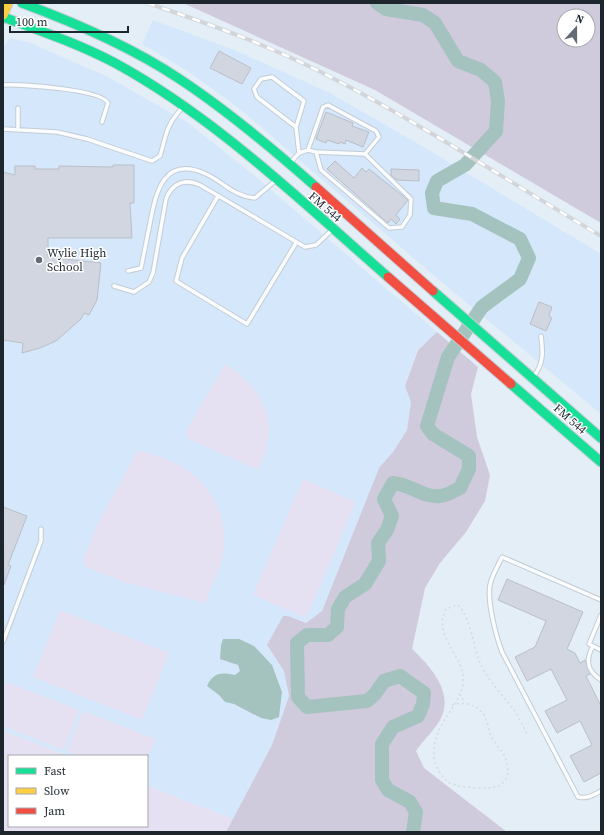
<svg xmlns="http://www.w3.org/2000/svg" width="604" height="835" viewBox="0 0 604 835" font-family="'Source Serif 4',serif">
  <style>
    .built { fill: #d5e8fb }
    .green { fill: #e6e0f3 }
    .forest { fill: #d0cadd; fill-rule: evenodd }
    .water { fill: #a4c2be }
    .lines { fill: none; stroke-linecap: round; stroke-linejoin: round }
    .river { stroke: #a4c2be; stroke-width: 14 }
    .building { fill: #d1d6e0; stroke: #babec7 }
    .lane-casing { stroke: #c3ccd4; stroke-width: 5.5 }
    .fast-casing { stroke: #c3ccd4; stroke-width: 11 }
    .slow-casing { stroke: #c3ccd4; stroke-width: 11 }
    .jam-casing { stroke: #c3ccd4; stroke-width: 11 }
    .path { stroke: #d7dadd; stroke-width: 1.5; stroke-dasharray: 2 3; stroke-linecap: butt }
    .lane { stroke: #fbfcfe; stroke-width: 3.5 }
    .fast { stroke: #16e098; stroke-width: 9 }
    .slow { stroke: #ffcf43; stroke-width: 9 }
    .jam { stroke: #f24e42; stroke-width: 9 }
    .rail-casing { stroke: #d3d6d9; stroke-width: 4 }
    .rail { stroke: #fff; stroke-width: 2.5; stroke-dasharray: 8; stroke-linecap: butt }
    .poi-dot { fill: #636c74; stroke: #fff; stroke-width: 1.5 }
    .labels { text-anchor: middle; stroke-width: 3; stroke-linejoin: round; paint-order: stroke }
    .street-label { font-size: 12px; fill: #1d262d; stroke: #fff }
    .poi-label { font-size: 12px; fill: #1d262d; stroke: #fff; text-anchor: start }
  </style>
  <rect width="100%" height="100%" fill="#e4eef7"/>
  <path class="built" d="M153 20 232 49 328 92 429 150 601 254V414L439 280 240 109 186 70 142 44Z
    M10 38 28 42 108 77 187 122 256 177 437 332 417 350 405 386 411 402 407 430 393 452 379 468 322 611 306 623 288 616 267 645 284 671 289 696 272 745 233 819 147 786V756H68L3 731V48Z"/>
  <path class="green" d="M225 364C266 391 281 423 258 470L187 438 186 431Z
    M138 450C150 454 162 457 173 462 212 480 233 521 221 563 217 576 210 590 205 603L124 582 86 567 83 560 98 523Z
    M303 479 356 502 306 618 253 595Z
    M60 610 169 653 142 720 33 677Z
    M6 682 79 710 64 750 3 726V691Z
    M83 711 155 739 147 759V756H79L67 751Z
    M3 731 68 756H9V826H147V786L233 819 226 832H3Z"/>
  <path class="forest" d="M183 3H601V223L375 90ZM564 16H588V40H564Z
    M437 332 478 367 471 394 477 437 490 475 485 501 466 532 440 563 425 588 412 649C430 666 454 692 441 718 435 730 423 740 416 751L424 768 507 832H226L272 745 289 696 284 671 267 645 283 616H288L306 623 322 611 379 468 393 452 407 430 411 402 405 386 418 350Z"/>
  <path class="water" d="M223 639H239L254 646 272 665 282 692 279 717 271 720 261 718 234 704 225 702 219 695 207 686C213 672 222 672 235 675L240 671 238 665 220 659 221 645Z"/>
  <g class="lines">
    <path class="river" d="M377 3 386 9 423 15 435 23 458 61 481 70 495 82 498 101 496 131 465 165 437 181 432 193 434 208 472 214 520 239 529 258 520 279 482 307 448 357 427 426 433 434 469 456V469L460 488C454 491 446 496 440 496 423 498 410 484 393 483L384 499 392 516 387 530 378 543 379 561 365 584 345 597 338 609 337 627 328 635H307L297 643 298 697 307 707 367 701 375 694 384 681 400 676 424 693 423 704 418 716 393 727 382 744V780L388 790 410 802 416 812 413 832"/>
  </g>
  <path class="building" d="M219 51 251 68 242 84 210 68Z
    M326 112 353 123 352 126 369 132 363 147 346 140 345 144 340 142 339 144 327 140 326 143 316 139Z
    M335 161 354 178 362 168 366 172 369 169 408 200 396 215 400 219 396 224 391 219 388 223 327 169Z
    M113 165H134V203H130L132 238H48V257L101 263 97 300 89 315 84 313 81 319 56 341 40 348 22 353 23 343 3 340V172L15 175V166H35V169H59V166L113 167Z
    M391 169 419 170V181L397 180 391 175Z
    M539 302 552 307 549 316 552 318 546 331 530 324Z
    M3 507 27 516 8 565 11 566 4 585Z
    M507 579 583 612 567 649 575 653 580 663 585 660 590 674 586 676 601 706V773L584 782 570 756 592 745 580 721 557 733 545 711 567 700 551 669 527 681 515 657 535 647 546 621 498 600Z"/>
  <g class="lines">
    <g class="lane-casing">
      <path id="lane" d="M3 85C19 84 101 89 108 103L102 122
        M3 129 57 132 87 139 152 161 160 156C167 133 165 127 182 108
        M18 129V108
        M308 150 323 107 328 105 376 131 379 137 365 154 411 199 410 215 402 227 389 228 321 170 316 152
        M299 153 308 150 316 152 365 154
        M291 162 299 153 296 127 257 97 254 89 261 79 272 77 304 101 296 127
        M218 196 182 258 176 281 247 324 296 243
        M128 271 141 268C144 253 147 238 150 223 156 191 164 155 206 174 225 183 233 196 255 198L275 181
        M114 286 134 292 149 282 153 273 166 199C172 183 185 178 200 185L305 247 316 245 332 230
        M534 376C544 363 543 351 541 336
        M601 600 502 557C498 566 492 575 490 585 487 602 496 636 502 652L576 793 578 797C588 799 593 795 601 791
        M601 615 589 644 601 650
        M3 642 41 541V529
        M593 646C585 660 587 671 601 680"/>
    </g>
    <g class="fast-casing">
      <path id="fast" d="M22 3C76 23 130 46 178 78 227 110 272 148 316 187
        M3 17C41 31 79 44 115 63 216 118 301 201 388 277
        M433 291 601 438
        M511 384 601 462"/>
    </g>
    <g class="slow-casing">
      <path id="slow" d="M3 15 8 3"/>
    </g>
    <g class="jam-casing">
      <path id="jam" d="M316 187 433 291
        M388 277 511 384"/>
    </g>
    <path class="path" d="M460 694 464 702
      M452 705C467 700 483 707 487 722 489 727 489 733 492 738 500 751 511 759 507 777 505 780 503 784 499 786 489 790 457 788 448 782 442 777 437 769 435 762 427 724 465 707 463 677 462 654 432 635 446 609L457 605C468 609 474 648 479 660 486 679 502 694 514 710 519 717 523 726 527 734"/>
    <use href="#lane" class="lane"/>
    <use href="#fast" class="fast"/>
    <use href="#slow" class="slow"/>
    <use href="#jam" class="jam"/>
    <g class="rail-casing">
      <path id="rail" d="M147 3C213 25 279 49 340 82 430 129 514 185 601 236"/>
    </g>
    <use href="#rail" class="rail"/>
  </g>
  <circle class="poi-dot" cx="39" cy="260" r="4"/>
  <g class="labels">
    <g class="street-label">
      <text transform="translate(325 207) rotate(41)" y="4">FM 544</text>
      <text transform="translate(570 419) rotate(41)" y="4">FM 544</text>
    </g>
    <g class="poi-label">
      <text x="47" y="257">Wylie High<tspan x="47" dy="14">School</tspan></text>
    </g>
  </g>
  <rect width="604" height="835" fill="none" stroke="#1d262d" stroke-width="8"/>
  <rect x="8" y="755" width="140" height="72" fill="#ffffff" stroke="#a5a8ab"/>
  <rect x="16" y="768" width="20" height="6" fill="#16e098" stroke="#a5a8ab"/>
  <text x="44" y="775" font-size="12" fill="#1d262d">Fast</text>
  <rect x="16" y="788" width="20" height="6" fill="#ffcf43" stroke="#a5a8ab"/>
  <text x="44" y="795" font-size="12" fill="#1d262d">Slow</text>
  <rect x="16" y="808" width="20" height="6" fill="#f24e42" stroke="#a5a8ab"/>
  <text x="44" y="815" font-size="12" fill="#1d262d">Jam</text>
  <g transform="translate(576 28) rotate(21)"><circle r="19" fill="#ffffff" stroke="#a5a8ab"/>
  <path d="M0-3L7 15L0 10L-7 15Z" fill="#636c74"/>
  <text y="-6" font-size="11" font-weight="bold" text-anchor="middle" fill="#1d262d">N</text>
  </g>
  <path d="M10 26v6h118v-6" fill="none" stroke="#1d262d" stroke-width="2"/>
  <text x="16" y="26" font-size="12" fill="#1d262d" stroke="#ffffff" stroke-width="3" paint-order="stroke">100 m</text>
</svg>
